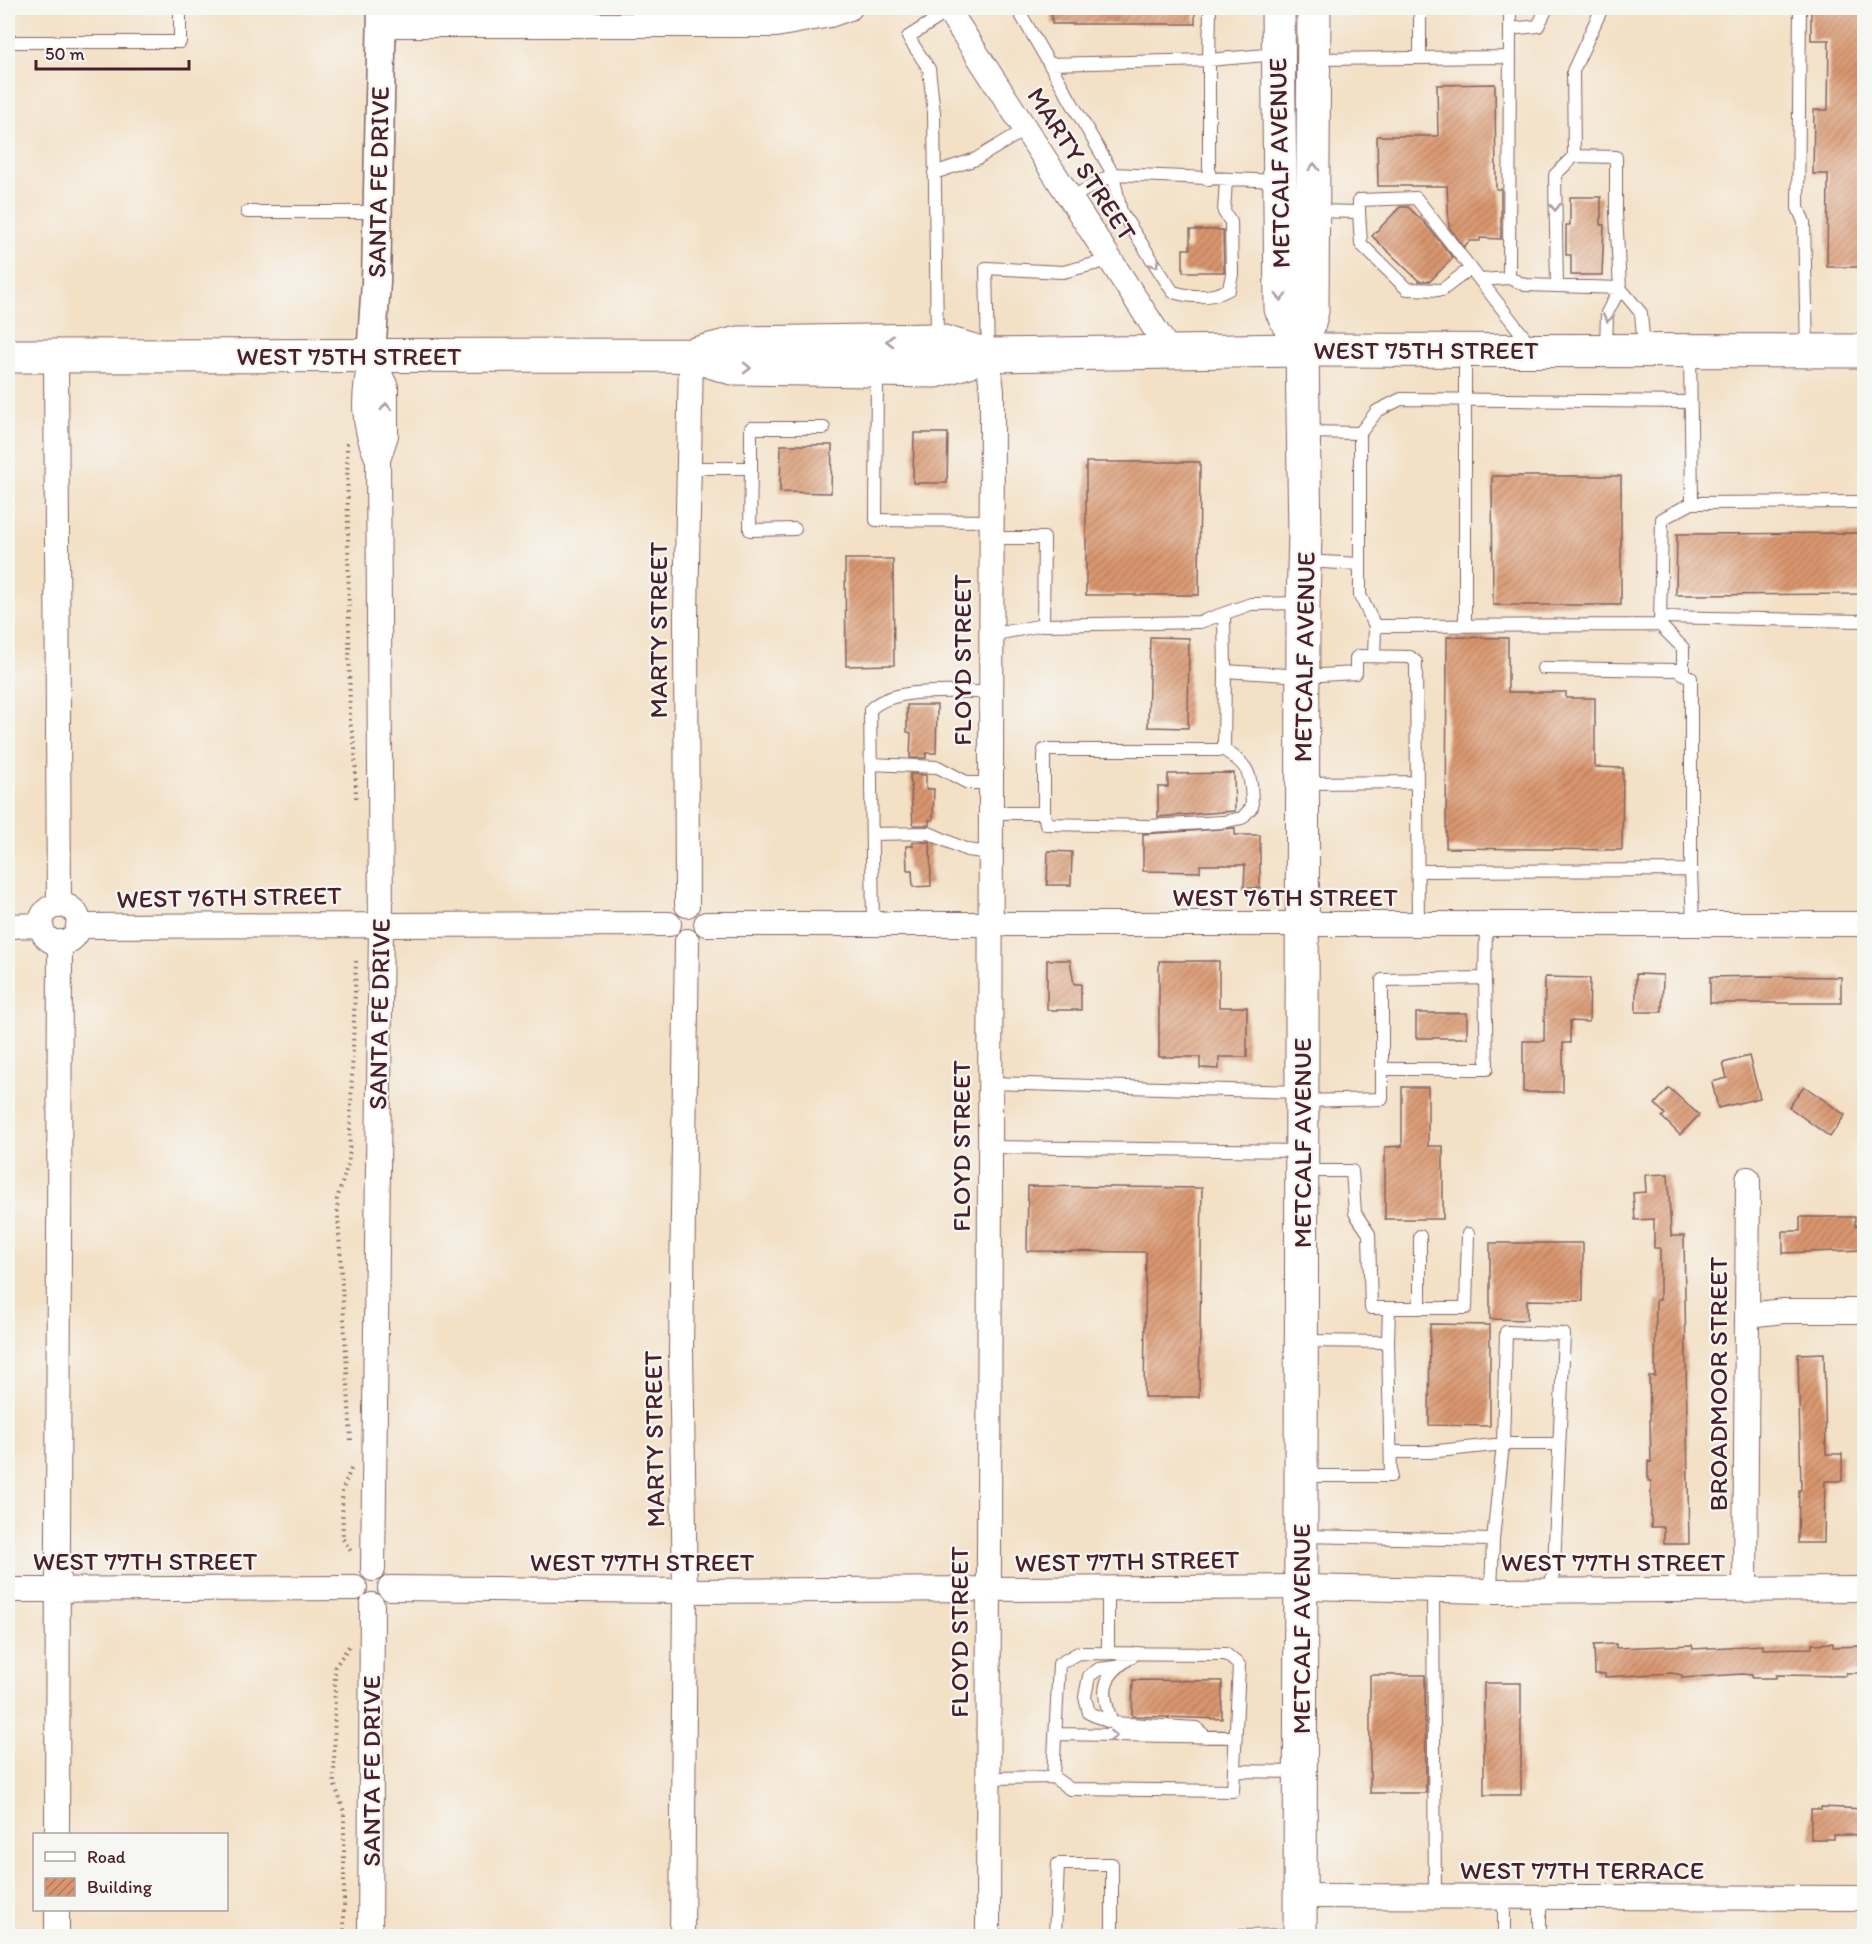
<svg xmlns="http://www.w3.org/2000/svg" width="1872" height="1944" viewBox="0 0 1872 1944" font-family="Itim,sans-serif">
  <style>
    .building { fill: url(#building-hatch) }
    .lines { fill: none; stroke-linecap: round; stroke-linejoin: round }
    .service-casing { stroke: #856361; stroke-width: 14 }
    .minor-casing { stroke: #856361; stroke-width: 26 }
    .tertiary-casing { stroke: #856361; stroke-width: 31 }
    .secondary-casing { stroke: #856361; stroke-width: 35 }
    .primary-casing { stroke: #856361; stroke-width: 35 }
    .path { stroke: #856361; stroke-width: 4; stroke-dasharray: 1.5 4.5; stroke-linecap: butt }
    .service { stroke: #fff; stroke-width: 12 }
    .minor { stroke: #fff; stroke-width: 24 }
    .tertiary { stroke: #fff; stroke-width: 28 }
    .secondary { stroke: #fff; stroke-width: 33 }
    .primary { stroke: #fff; stroke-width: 33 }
    .oneway { stroke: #ae9aa0 }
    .labels { text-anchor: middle; stroke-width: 4.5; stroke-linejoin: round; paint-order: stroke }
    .street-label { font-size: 26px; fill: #4a1f2b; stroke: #f6f6f2 }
  </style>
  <defs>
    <pattern id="building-hatch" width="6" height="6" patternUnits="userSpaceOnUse" patternTransform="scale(1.5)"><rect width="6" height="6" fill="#d9966e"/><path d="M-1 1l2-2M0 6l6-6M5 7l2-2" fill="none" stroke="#b27a5b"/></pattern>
  </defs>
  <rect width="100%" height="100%" fill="#f6f6f2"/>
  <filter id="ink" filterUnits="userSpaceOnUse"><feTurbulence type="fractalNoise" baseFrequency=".0167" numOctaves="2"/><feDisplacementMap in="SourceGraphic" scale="12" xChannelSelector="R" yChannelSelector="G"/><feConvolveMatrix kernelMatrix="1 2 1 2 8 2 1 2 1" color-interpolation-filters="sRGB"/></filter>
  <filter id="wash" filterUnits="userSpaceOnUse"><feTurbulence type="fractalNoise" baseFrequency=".008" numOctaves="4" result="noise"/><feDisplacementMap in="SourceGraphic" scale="24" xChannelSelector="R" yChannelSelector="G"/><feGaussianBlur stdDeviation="1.35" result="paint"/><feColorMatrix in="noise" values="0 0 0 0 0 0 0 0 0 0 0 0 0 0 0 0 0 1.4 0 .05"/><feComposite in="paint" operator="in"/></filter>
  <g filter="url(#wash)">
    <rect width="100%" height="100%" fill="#f3e0c5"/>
    <g id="blocks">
      <path class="building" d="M1052 8H1195V24H1052Z
        M1811 8H1864V267H1827L1828 174H1813L1814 110H1828L1829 40H1811Z
        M1495 84 1496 189H1501V239L1480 238V241H1469L1464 247 1449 227 1447 186H1378L1377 136H1438L1437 85Z
        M1570 197H1601V225H1604L1602 275H1571V255H1566V225H1570Z
        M1400 207H1408L1424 222 1453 258 1430 281H1419L1372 236Z
        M1190 230H1223L1224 272H1183V249H1190Z
        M914 433H948L947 483H913Z
        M781 445H832L831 493 780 492Z
        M1086 462H1200L1199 595H1086Z
        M1492 476H1621V605H1493Z
        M1864 533V594L1676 595 1677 534Z
        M845 559H893L894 665 846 666Z
        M1150 637 1189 638 1188 728 1148 727Z
        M1447 637 1508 638V692H1566V698H1595V767L1623 768 1622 850 1446 848Z
        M907 705H937L936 753H926V758H910L911 733 907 732Z
        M1234 773 1235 811 1158 817V787H1168V774Z
        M910 774 926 775V789H934L933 820H929V825H913Z
        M1235 828V835H1260V888H1244L1245 865H1200V872L1143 871V834Z
        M913 842H930L931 886 913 887 912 870H907L906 846H913Z
        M1048 851 1072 852 1071 885H1047Z
        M1047 960H1070L1074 984H1081V1010H1047Z
        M1159 961H1219V1007H1247V1057H1219V1069L1200 1068V1057H1159Z
        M1636 974 1663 975 1662 1012H1636Z
        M1761 976 1841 977V1003H1710V977Z
        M1545 977 1590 978 1589 1022 1570 1021V1043H1563V1092H1523V1041H1544Z
        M1416 1013H1467V1038H1416Z
        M1749 1056 1760 1098 1718 1108 1712 1082 1727 1078 1723 1063Z
        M1804 1086 1845 1115 1830 1137 1789 1107Z
        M1402 1087H1428V1146H1443V1219H1385V1147L1402 1146Z
        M1669 1088 1699 1115 1680 1135 1662 1117 1665 1114 1655 1104Z
        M1668 1174 1671 1236H1684L1689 1544H1664V1527H1651V1481H1648V1461L1651 1462 1649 1376H1655L1656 1300H1660V1248H1654V1219L1635 1220 1633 1193 1646 1192 1645 1175Z
        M1028 1186 1202 1188 1199 1397H1144L1146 1252 1027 1251Z
        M1800 1217H1855V1225H1864V1250L1783 1253V1231H1800Z
        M1490 1243H1583V1301L1527 1300V1320L1490 1319Z
        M1430 1324 1490 1325V1426L1429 1425Z
        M1824 1353 1826 1454H1842V1481H1825L1824 1543H1798L1799 1490H1801L1798 1354Z
        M1833 1643V1647L1864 1646V1673H1846V1676L1776 1675V1678H1752V1675L1742 1674 1682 1678V1675L1672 1673 1605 1677V1674H1595L1594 1645 1616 1644V1648L1692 1645 1693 1649 1763 1645V1649L1812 1648V1644Z
        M1370 1675H1425L1426 1793H1370Z
        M1133 1680 1222 1681V1719L1132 1716Z
        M1484 1683H1521V1795H1484Z
        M1821 1807 1864 1809V1835H1833V1839H1811V1809H1821Z"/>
    </g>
  </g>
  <g filter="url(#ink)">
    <use href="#blocks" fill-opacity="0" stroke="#856361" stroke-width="1.5"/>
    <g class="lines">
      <g class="service-casing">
        <path id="service" d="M1017 8 1113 174 1279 181
          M1210 8 1209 60 1277 54
          M1510 8V29L1538 26 1547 8
          M1800 8 1798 208 1804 222 1807 349
          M1420 11V58
          M8 42H180V8
          M1314 59 1510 57
          M1050 64 1209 60V180
          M1574 156 1573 71 1602 8
          M934 173 976 159 1026 129
          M1071 198 1113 174 1121 212 1173 292C1190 297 1212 299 1229 289L1232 274 1231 222 1224 212 1226 180
          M1314 211 1359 212 1361 244 1407 289 1442 290 1471 268
          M247 212H377
          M1359 212V200L1416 198 1532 347
          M1509 278 1510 29
          M1481 280 1509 278 1525 285 1620 288 1641 313 1644 349
          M1557 286 1555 175 1574 156 1616 157V214L1620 288 1607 313 1606 348
          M937 339 934 113 929 69 908 37 949 11
          M1690 352 1692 503
          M988 354 986 268 1063 272 1110 260
          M877 371 876 520 991 521
          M1304 432 1360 433
          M689 468H751L750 530 795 529
          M751 468V428H824
          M991 538H1044L1043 625 1200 622 1251 604 1301 603
          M1304 561 1360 564
          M1224 615 1225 671 1303 676 1356 673V658L1359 656 1410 657 1416 662 1418 925
          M1660 617 1864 621
          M1465 625V351
          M1660 625 1683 648V673
          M1375 626 1360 595V433L1377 411 1401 399 1690 402
          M991 635 1043 625
          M1374 656 1375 626 1660 625 1662 519 1692 503 1864 502
          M1543 668 1677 670 1691 678V870
          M871 764 938 767 968 783H991
          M1304 783 1417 782
          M991 813H1044V750H1224L1225 671
          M1044 813 1046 824 1148 826 1223 822 1242 818 1252 807C1251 776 1252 767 1224 750
          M872 834 929 833 967 850 991 853
          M1417 871 1691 870 1693 924
          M873 925 870 710C892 685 959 693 991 692
          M1382 1069H1487L1485 978
          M990 1083 1300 1092
          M1303 1101 1382 1099V980L1485 978 1486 925
          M990 1147 1300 1151
          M1303 1171H1352L1355 1213 1369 1234 1371 1308H1466L1468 1234
          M1420 1308V1236
          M1303 1341 1388 1342 1391 1476H1303
          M1388 1342 1389 1308
          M1391 1452H1429L1503 1444 1493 1540
          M1303 1536 1493 1540 1491 1591
          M1108 1590V1653
          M1433 1590 1435 1899
          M1550 1590 1554 1568 1564 1334 1506 1332 1503 1444H1557
          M1078 1653 1226 1654 1239 1665 1233 1791 1070 1789 1053 1777 1059 1664Z
          M1115 1667 1099 1669 1089 1676 1085 1697 1089 1713 1112 1723 1196 1728 1206 1737
          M1112 1723C1099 1685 1103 1675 1137 1653
          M1055 1734 1236 1737
          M1235 1771 1300 1772
          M987 1778 1053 1777
          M1504 1898V1936
          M1055 1936 1058 1864H1112V1936
          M1238 1936 1298 1935
          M1540 1936V1898"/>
      </g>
      <g class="minor-casing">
        <path id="minor" d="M947 8 1170 352
          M382 25H776L830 15 850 8
          M56 356 59 906
          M371 356 386 387V435L378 460 381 925 373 1569
          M371 356C363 395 361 423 378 460
          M687 905 686 616 691 355
          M41 924a19 19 0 1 1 38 0a19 19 0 1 1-38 0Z
          M706 924H1864
          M8 926 41 925
          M78 926 669 924
          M1747 1315 1784 1311H1864
          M390 1588 685 1591 1302 1587 1491 1591 1864 1589
          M8 1590 355 1588
          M1745 1590 1748 1179
          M57 1834 60 942
          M1300 1896 1864 1898
          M57 1910V1936
          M370 1936 372 1605
          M682 1936 685 1591 681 1350 687 941
          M988 1936 992 392 988 355"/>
      </g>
      <g class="tertiary-casing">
        <path id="tertiary" d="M371 356 376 282 382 8"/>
      </g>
      <g class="secondary-casing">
        <path id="secondary" d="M691 355 732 368 936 371 988 355 1302 350 1864 351
          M8 356 691 355 738 343 937 340 988 355"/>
      </g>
      <g class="primary-casing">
        <path id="primary" d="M1278 8 1281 309 1302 350
          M1300 1936 1303 603 1305 535 1302 350 1312 311 1314 8"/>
      </g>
      <path class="path" d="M347 443 350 722 355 747 356 798
        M351 1440 337 1199 349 1161 356 961
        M351 1469 342 1491 343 1539 352 1553
        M344 1936V1812L334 1782 335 1667 349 1646"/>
      <use href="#service" class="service"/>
      <use href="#minor" class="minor"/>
      <use href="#tertiary" class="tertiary"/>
      <use href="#secondary" class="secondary"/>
      <use href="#primary" class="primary"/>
    </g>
    <defs><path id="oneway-chevron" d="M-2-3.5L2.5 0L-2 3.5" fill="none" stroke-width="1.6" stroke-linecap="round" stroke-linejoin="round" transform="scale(1.5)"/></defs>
    <g class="oneway">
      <use href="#oneway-chevron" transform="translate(1314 167) rotate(-90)"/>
      <use href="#oneway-chevron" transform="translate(1555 207) rotate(89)"/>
      <use href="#oneway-chevron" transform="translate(1155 264) rotate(57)"/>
      <use href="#oneway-chevron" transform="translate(1281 297) rotate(89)"/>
      <use href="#oneway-chevron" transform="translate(1608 318) rotate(99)"/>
      <use href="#oneway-chevron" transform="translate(890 341) rotate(179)"/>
      <use href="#oneway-chevron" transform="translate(747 368) rotate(1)"/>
      <use href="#oneway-chevron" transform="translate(386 407) rotate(-91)"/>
      <use href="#oneway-chevron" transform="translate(1113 1736) rotate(2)"/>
    </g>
  </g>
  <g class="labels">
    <g class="street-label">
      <text transform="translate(1279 163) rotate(-91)" y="9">METCALF AVENUE</text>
      <text transform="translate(1082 164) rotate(57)" y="9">MARTY STREET</text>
      <text transform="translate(378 182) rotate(-89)" y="9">SANTA FE DRIVE</text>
      <text x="1426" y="359">WEST 75TH STREET</text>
      <text x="349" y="365">WEST 75TH STREET</text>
      <text transform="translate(658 630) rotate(-90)" y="9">MARTY STREET</text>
      <text transform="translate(1304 657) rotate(-89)" y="9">METCALF AVENUE</text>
      <text transform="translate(962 660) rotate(-90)" y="9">FLOYD STREET</text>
      <text transform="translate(229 897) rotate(-1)" y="9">WEST 76TH STREET</text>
      <text x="1285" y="906">WEST 76TH STREET</text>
      <text transform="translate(379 1014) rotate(-89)" y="9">SANTA FE DRIVE</text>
      <text transform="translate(1302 1143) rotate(-90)" y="9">METCALF AVENUE</text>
      <text transform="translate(961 1146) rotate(-90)" y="9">FLOYD STREET</text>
      <text transform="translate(1718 1384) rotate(-90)" y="9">BROADMOOR STREET</text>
      <text transform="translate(654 1439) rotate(-91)" y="9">MARTY STREET</text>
      <text x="145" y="1570">WEST 77TH STREET</text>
      <text transform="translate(1127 1561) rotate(-1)" y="9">WEST 77TH STREET</text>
      <text x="642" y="1571">WEST 77TH STREET</text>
      <text x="1613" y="1571">WEST 77TH STREET</text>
      <text transform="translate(1301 1629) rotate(-90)" y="9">METCALF AVENUE</text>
      <text transform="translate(959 1632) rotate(-90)" y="9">FLOYD STREET</text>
      <text transform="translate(371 1771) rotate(-90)" y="9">SANTA FE DRIVE</text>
      <text x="1582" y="1879">WEST 77TH TERRACE</text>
    </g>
  </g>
  <rect width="1872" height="1944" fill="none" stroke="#f6f6f2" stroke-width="30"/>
  <rect x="33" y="1833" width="195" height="78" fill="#f6f6f2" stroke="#b1a0a2" stroke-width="1.5"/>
  <rect x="45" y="1852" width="30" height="9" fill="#ffffff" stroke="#b1a0a2" stroke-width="1.5"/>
  <text x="87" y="1863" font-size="18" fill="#4a1f2b">Road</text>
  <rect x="45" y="1878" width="30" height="18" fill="url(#building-hatch)" stroke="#b1a0a2" stroke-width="1.5"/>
  <text x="87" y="1893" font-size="18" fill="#4a1f2b">Building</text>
  <path d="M36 60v9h153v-9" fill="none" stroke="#4a1f2b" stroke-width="3"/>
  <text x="45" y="60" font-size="18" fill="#4a1f2b" stroke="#f6f6f2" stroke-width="4.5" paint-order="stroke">50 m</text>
</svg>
